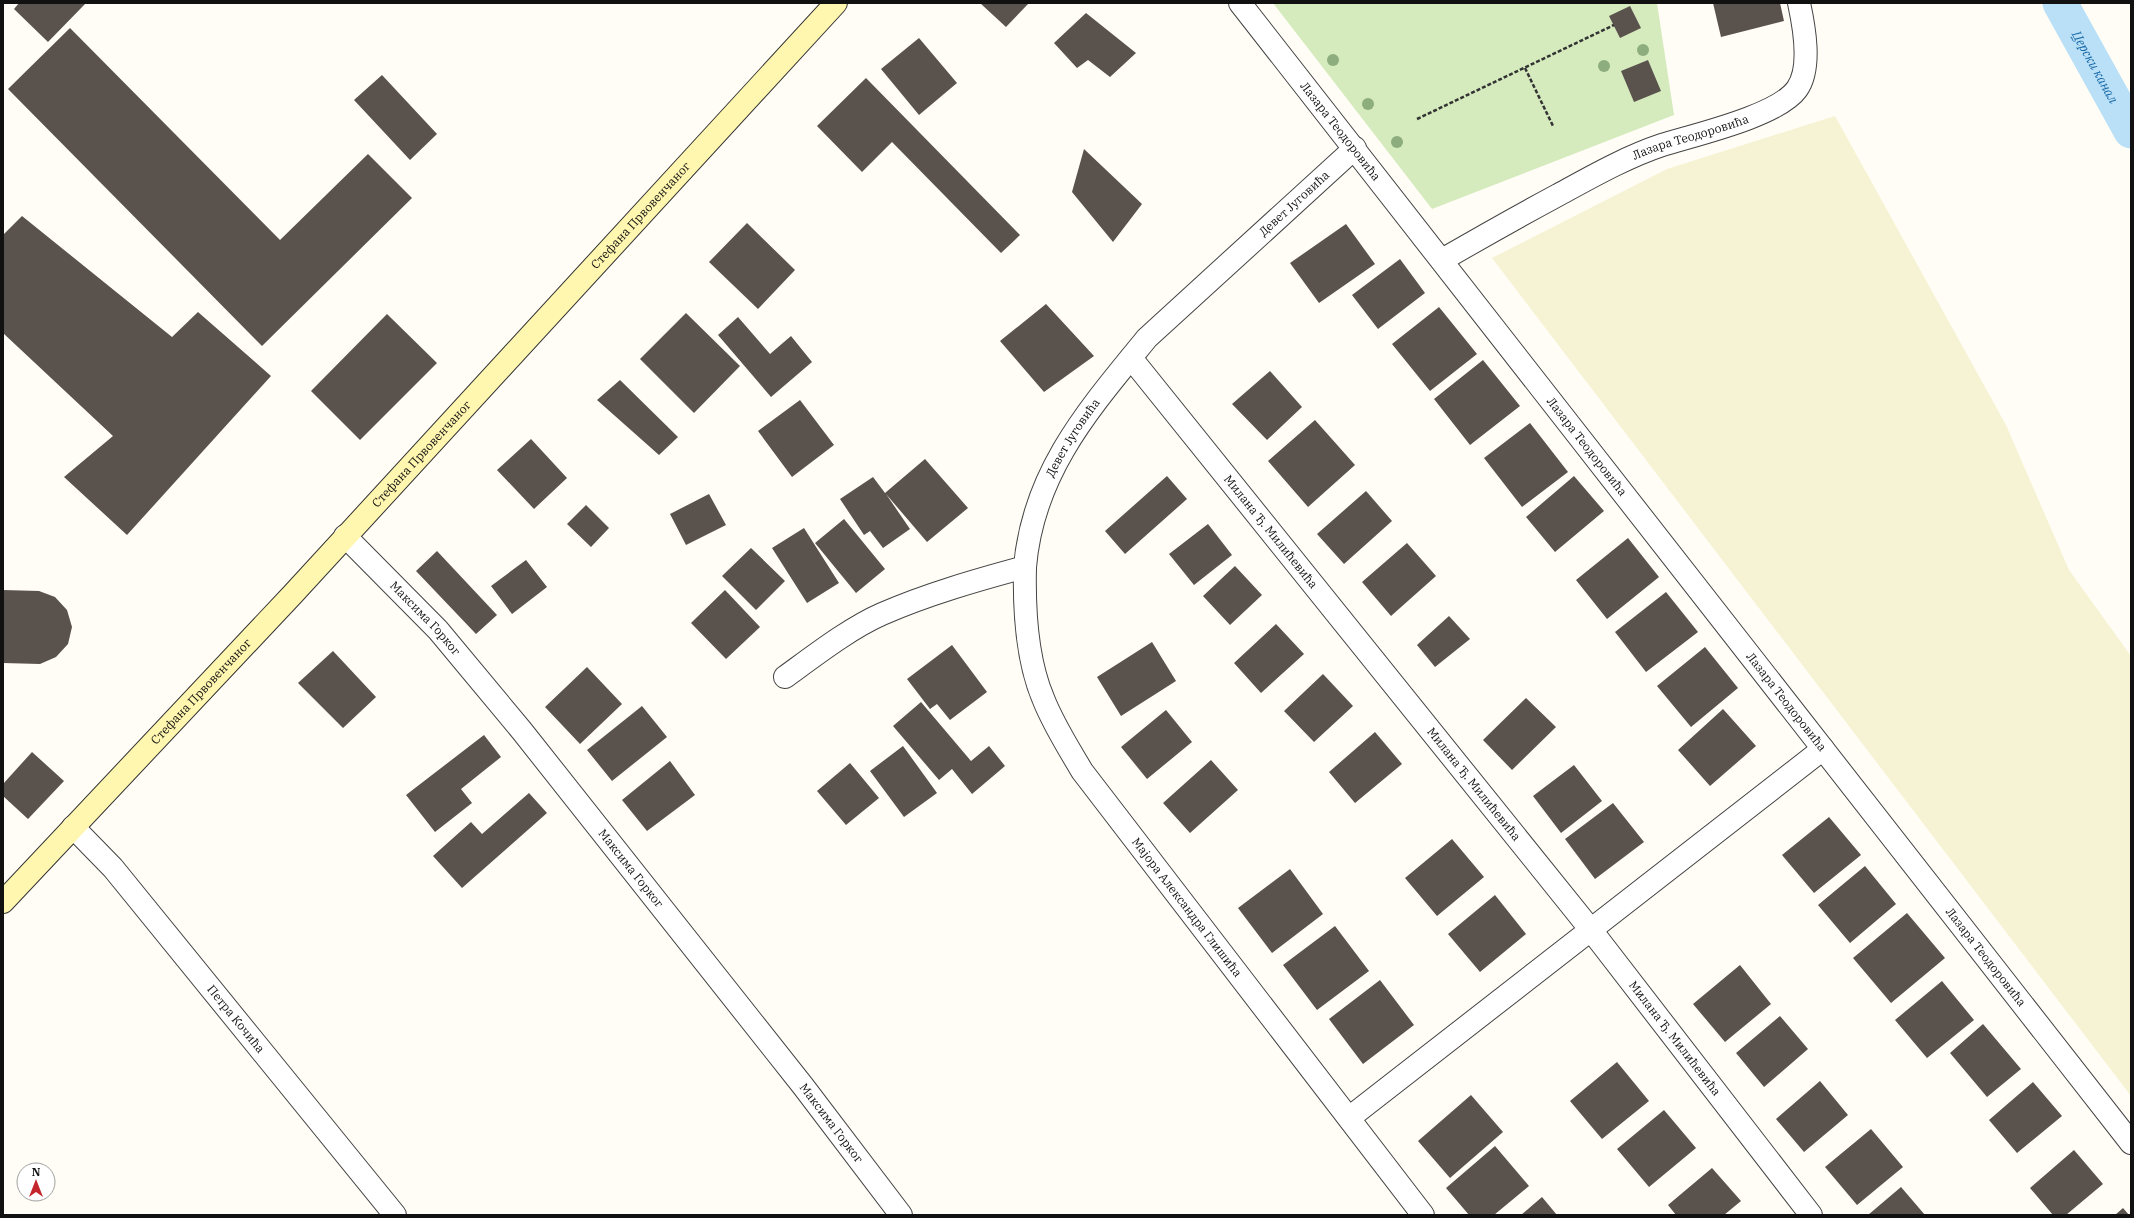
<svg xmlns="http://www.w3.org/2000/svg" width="2134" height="1218" viewBox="0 0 2134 1218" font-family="'IBM Plex Serif',serif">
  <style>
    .farmland { fill: #f6f3d4 }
    .green { fill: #d5ebbd }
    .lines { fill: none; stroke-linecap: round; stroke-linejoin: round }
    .canal { stroke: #b9e0f7; stroke-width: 35 }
    .building { fill: #5a524d }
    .street-casing { stroke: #444; stroke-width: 24 }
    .secondary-casing { stroke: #333; stroke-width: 24 }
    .path { stroke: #333; stroke-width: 2.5; stroke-dasharray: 4 2; stroke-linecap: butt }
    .street { stroke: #fff; stroke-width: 22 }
    .secondary { stroke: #fff6b0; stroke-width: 22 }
    .tree { fill: #8dad7f }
    .labels { text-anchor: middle; stroke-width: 4; stroke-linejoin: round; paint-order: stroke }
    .street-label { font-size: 12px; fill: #111; stroke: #fff }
    .water-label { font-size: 13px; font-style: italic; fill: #1768a6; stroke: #fff }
  </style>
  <rect width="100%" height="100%" fill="#fffdf5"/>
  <path class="farmland" d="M1835 116 2006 425 2069 570 2131 656V1096L1492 258 1667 169Z"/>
  <path class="green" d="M1273 3H1657L1674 115 1432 209Z"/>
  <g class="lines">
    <path class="canal" id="s1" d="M2060 3 2131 131"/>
  </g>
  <path class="building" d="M19 3H86L48 42 14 9Z
    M980 3H1029L1006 27Z
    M1713 3H1780L1784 21 1721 37Z
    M1630 6 1641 28 1620 38 1609 16Z
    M1086 13 1136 53 1110 77 1088 60 1077 68 1054 43Z
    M70 28 280 240 368 154 412 198 262 346 8 89Z
    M919 38 957 83 919 115 881 69Z
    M1648 60 1661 91 1634 102 1621 71Z
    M382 75 437 134 410 160 354 100Z
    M866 78 1020 235 1001 253 892 142 862 172 817 126Z
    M1084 149 1142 204 1113 242 1072 192Z
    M22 216 172 337 198 312 271 376 127 535 64 477 113 436 3 333V235Z
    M747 223 795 270 758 309 709 262Z
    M1346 224 1375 264 1319 303 1290 263Z
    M1400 259 1425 293 1378 329 1352 295Z
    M1046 304 1094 356 1044 392 1000 341Z
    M1439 307 1477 354 1430 391 1392 344Z
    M686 313 740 366 694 413 640 359Z
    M387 314 437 363 360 440 311 391Z
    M738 317 770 354 791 336 812 362 771 397 718 335Z
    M1483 360 1520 406 1470 445 1434 399Z
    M1270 371 1302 407 1267 440 1232 404Z
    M620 380 678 437 659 455 597 400Z
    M800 400 834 445 792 477 758 431Z
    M1315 420 1355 465 1308 507 1268 461Z
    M1530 423 1568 472 1522 507 1484 458Z
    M531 439 567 478 534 509 497 470Z
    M925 459 968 508 927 542 886 494 910 529 883 548 870 531 864 535 840 499 873 477 885 493Z
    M1167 476 1187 499 1125 554 1105 531Z
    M1574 476 1604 511 1555 552 1526 517Z
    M1366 491 1392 521 1344 564 1317 534Z
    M709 494 726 525 686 545 670 514Z
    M586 505 609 528 591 547 567 524Z
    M844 519 885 569 856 593 815 543Z
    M1208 524 1232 555 1194 585 1169 554Z
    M804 528 839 583 807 603 772 548Z
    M1628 538 1659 577 1607 619 1576 580Z
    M1407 543 1436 576 1391 616 1362 582Z
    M751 548 785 581 756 610 722 576Z
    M437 551 497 615 476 634 416 571Z
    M526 560 547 587 512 614 491 586Z
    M1235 566 1262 595 1230 625 1203 596Z
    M3 590 39 591 55 597 67 610 72 627 68 644 56 657 40 664 3 663Z
    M725 590 760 627 726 659 691 623Z
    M1666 592 1698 632 1646 672 1615 632Z
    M1449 616 1470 639 1435 667 1417 645Z
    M1276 624 1304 654 1261 693 1234 663Z
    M1152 642 1176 681 1121 716 1097 677Z
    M952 645 987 692 950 720 937 704 930 709 907 679Z
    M1705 647 1738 688 1691 727 1657 686Z
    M333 651 376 697 343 728 298 683Z
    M587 667 622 704 580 744 545 707Z
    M1323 674 1353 706 1314 742 1284 711Z
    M1526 698 1556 727 1512 770 1483 740Z
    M921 702 971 761 989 746 1005 766 972 794 952 769 939 780 893 726Z
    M642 706 667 737 612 781 587 750Z
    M1723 709 1756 746 1710 786 1678 750Z
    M1166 710 1192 742 1147 779 1121 747Z
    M1375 732 1402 764 1355 803 1329 772Z
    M484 735 501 757 461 789 472 803 435 832 406 795Z
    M903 746 937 793 904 817 870 771Z
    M32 752 64 781 28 819 3 796V784Z
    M1211 760 1238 790 1190 833 1163 803Z
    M670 761 695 795 647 831 622 800Z
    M850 763 879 798 846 825 817 791Z
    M1574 765 1602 801 1561 833 1533 796Z
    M529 793 547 813 462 888 433 856 471 822 482 834Z
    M1613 803 1644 842 1595 879 1565 839Z
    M1829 817 1861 855 1814 893 1782 855Z
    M1452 839 1484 877 1437 916 1405 878Z
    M1865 866 1896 904 1850 943 1818 905Z
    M1290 869 1323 914 1272 953 1238 908Z
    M1495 895 1526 934 1480 972 1448 934Z
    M1907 913 1945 958 1891 1003 1853 958Z
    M1335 926 1369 971 1317 1010 1283 965Z
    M1740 965 1771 1004 1725 1042 1693 1004Z
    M1380 980 1414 1025 1363 1064 1329 1019Z
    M1942 981 1974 1020 1927 1058 1895 1020Z
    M1780 1016 1808 1049 1764 1087 1736 1053Z
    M1983 1024 2021 1069 1987 1097 1950 1053Z
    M1617 1062 1649 1101 1602 1139 1570 1101Z
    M1820 1081 1848 1115 1804 1152 1776 1119Z
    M2033 1082 2062 1116 2017 1153 1989 1120Z
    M1471 1095 1503 1132 1450 1178 1418 1141Z
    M1664 1110 1696 1148 1649 1187 1617 1149Z
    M1871 1129 1903 1167 1857 1205 1825 1167Z
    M1495 1146 1529 1186 1494 1215H1469L1446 1188Z
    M2074 1150 2103 1184 2066 1215H2053L2030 1188Z
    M1712 1168 1741 1201 1724 1215H1676L1668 1205Z
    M1901 1187 1925 1215H1868Z
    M1542 1197 1557 1215H1521Z
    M2123 1208 2129 1215H2115Z"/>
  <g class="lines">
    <g class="street-casing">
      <g id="street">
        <path id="s2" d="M1240 3 2131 1143"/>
        <path id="s3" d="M1442 260C1480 238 1519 216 1558 195 1591 177 1626 157 1662 145 1694 135 1778 116 1797 89 1812 68 1804 26 1799 3"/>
        <path id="s4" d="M1131 358 1591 930 1811 1215"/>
        <path id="s5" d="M345 536 438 630 522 731 803 1086 901 1215"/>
        <path id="s6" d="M1025 567C1024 608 1027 660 1043 698 1053 724 1068 747 1082 771L1423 1215"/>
        <path id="s7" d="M785 677C814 656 850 628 882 614 928 594 977 580 1025 567 1033 472 1089 409 1147 338L1355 148"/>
        <path id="s8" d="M73 827 113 868 395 1215"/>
        <path d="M1349 1118 1823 749"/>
      </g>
    </g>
    <g class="secondary-casing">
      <g id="secondary">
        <path id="s9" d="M3 902 293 594 836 3"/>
      </g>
    </g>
    <path class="path" d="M1525 68 1553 126
      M1417 119 1614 25"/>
    <use href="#street" class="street"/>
    <use href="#secondary" class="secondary"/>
  </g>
  <g class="tree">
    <circle cx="1643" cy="50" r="6"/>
    <circle cx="1333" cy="60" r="6"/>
    <circle cx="1604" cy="66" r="6"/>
    <circle cx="1368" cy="104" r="6"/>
    <circle cx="1397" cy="142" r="6"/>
  </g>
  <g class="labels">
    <g class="street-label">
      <text dy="4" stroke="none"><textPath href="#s2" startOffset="163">Лазара Теодоровића</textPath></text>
      <text dy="4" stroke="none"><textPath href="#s3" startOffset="278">Лазара Теодоровића</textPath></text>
      <text dy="4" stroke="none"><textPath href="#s7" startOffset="730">Девет Југовића</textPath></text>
      <text dy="4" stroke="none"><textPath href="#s9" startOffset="937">Стефана Првовенчаног</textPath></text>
      <text dy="4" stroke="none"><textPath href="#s7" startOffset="406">Девет Југовића</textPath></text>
      <text dy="4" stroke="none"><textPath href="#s2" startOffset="563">Лазара Теодоровића</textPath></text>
      <text dy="4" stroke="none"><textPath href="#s9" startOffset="613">Стефана Првовенчаног</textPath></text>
      <text dy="4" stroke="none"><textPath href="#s4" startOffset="223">Милана Ђ. Милићевића</textPath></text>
      <text dy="4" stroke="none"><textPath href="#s5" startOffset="115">Максима Горког</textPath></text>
      <text dy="4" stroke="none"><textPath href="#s9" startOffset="289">Стефана Првовенчаног</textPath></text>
      <text dy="4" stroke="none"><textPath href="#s2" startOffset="887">Лазара Теодоровића</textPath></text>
      <text dy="4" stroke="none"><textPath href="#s4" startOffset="547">Милана Ђ. Милићевића</textPath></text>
      <text dy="4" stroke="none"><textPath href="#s5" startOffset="439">Максима Горког</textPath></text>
      <text dy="4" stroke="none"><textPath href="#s6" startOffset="388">Мајора Александра Глишића</textPath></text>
      <text dy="4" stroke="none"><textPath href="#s2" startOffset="1211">Лазара Теодоровића</textPath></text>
      <text dy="4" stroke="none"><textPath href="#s8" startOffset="252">Петра Кочића</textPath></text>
      <text dy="4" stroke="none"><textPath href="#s4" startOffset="871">Милана Ђ. Милићевића</textPath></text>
      <text dy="4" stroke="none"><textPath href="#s5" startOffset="763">Максима Горког</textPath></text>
    </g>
    <g class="water-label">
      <text dy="5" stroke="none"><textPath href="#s1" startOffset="73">Церски канал</textPath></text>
    </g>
  </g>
  <rect width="2134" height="1218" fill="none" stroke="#111111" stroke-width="8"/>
  <g transform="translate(36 1182)"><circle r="19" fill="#ffffff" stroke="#a0a0a0"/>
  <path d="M0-3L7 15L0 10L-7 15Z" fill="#c4262e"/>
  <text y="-6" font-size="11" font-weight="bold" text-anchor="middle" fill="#111111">N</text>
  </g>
</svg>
